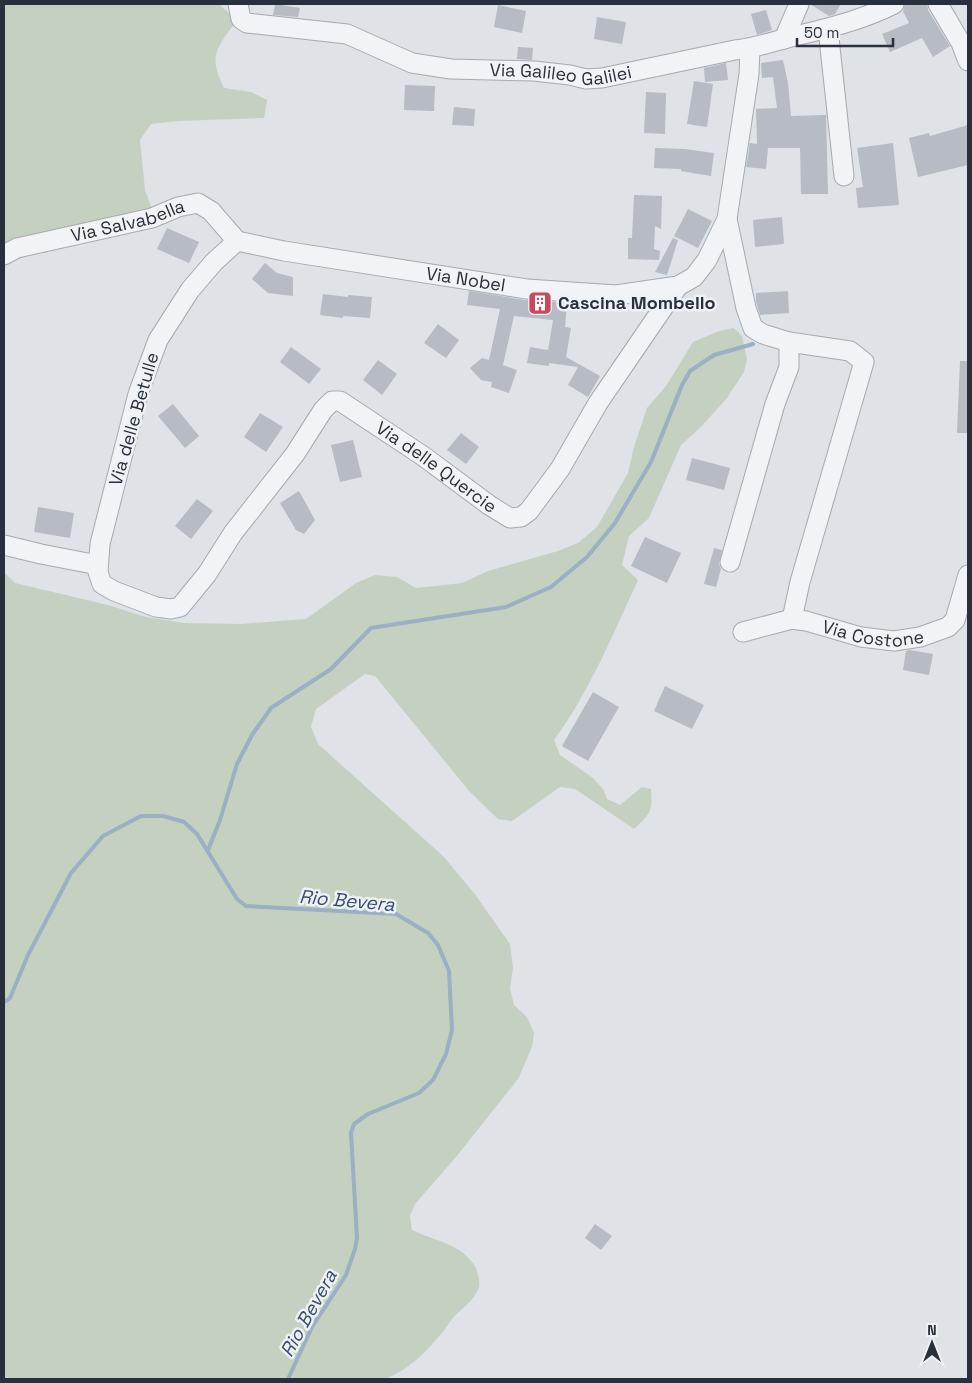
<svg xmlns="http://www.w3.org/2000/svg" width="972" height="1383" viewBox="0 0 972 1383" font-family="'Space Grotesk',sans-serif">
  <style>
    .green { fill: #c4d1c0 }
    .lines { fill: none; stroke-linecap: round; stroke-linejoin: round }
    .stream { stroke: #9bafc5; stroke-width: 4 }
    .building { fill: #b6bbc4 }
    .minor-casing { stroke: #a5a9b1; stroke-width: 21 }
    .minor { stroke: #f1f3f6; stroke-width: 19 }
    .labels { text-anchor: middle; stroke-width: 5; stroke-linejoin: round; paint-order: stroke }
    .street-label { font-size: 18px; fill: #29303d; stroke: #eef1f5 }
    .poi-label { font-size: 18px; font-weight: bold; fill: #29303d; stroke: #eef1f5; text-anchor: start }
    .water-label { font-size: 19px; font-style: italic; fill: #354e6f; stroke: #eef1f5 }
  </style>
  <rect width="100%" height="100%" fill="#dfe2e7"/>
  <path class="green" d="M4 4H219L231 15 234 24C215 50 209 58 224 88L251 92 267 100 264 118 178 121 151 124 140 140 145 190 151 206 152 218 4 255Z
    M734 328 742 336 747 359 744 372 727 398 701 427 681 445 649 518 629 536 622 565 638 580C613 634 590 691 554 740L560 755 593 778 603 789 607 799 620 805 642 787 651 789C653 812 650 814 634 829L575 789 560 787 512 821 498 819 470 792 375 676 365 674 316 709 311 727 318 744 443 856 474 893 510 944 513 968 510 988 514 1005 527 1017 534 1033 532 1047 518 1079 456 1157 415 1204 410 1216 412 1230C434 1241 462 1243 476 1268 478 1273 480 1282 479 1287 474 1301 462 1308 452 1319 448 1324 445 1330 441 1334 425 1353 407 1371 385 1379H4V572L15 583 108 605 146 617 184 623 241 624 306 619 356 583 375 575 397 577 416 588 462 583 488 571 558 551 578 543 597 527 628 473 634 447 647 408 666 386 693 342 719 331Z"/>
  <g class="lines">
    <path class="stream" d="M208 850 220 820 237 764 252 735 271 708 331 669 371 628 506 607 551 587 587 557 615 523 651 462 682 385 690 371 714 355 753 344
      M4 1002 10 998 28 955 71 873 103 836 141 816H163L184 822 197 834 237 899 246 906 396 914 428 933 438 945 449 971 452 1030 446 1054 433 1080 419 1093 368 1114 354 1124 351 1133 357 1238 355 1249 346 1275 312 1327 288 1379"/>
  </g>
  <path class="building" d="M275 4 300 8 298 17 273 15Z
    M810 4H841L835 14 829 16Z
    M905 4H927L928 10 950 46 933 57 922 38 890 52 882 34 909 23 903 11Z
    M498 5 526 11 522 33 494 27Z
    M766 10 772 30 757 35 751 14Z
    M597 17 626 22 622 44 594 39Z
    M518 47 533 48 532 60 517 59Z
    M783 60 788 83 791 116 826 115 828 194H801L800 148H768L766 169 746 167 750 143 757 144 756 109 777 108 773 77 762 78 761 63Z
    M726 63 728 80 705 82 704 68Z
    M694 81 713 84 707 127 687 124Z
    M405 85 435 86 434 111 404 110Z
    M646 92 666 93 665 134 644 133Z
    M454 107 475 109 474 126 452 125Z
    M968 125V165L918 177 909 138 929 133 930 136Z
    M893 143 899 205 858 208 856 188 863 187 857 148Z
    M655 148 684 149 714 153 711 176 681 171V169L654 168Z
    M634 195 662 196 661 229 655 226 654 249 660 251 659 260 628 259V238H632Z
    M688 209 712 221 698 248 674 236Z
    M782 217 784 244 755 247 753 220Z
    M167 228 199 242 189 263 157 249Z
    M673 238 678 240 667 275 655 272Z
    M265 263 277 273 293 277V296L268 293 252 279Z
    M469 291 525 300 567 303 565 327 571 328 566 357 600 376 588 397 568 385 578 367 549 363V366L527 363 530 347 548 350 553 320 514 316 503 365 517 370 509 393 491 387 492 382 481 380 470 368 482 358 489 360 500 309 467 305Z
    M788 291 789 313 760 315 756 302V293Z
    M323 294 348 297V295L372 297 370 318 343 316V318L320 315Z
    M438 324 459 340 446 358 424 343Z
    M291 347 321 369 309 384 280 362Z
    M378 360 397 374 382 395 363 380Z
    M960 361H968V433H957Z
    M173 404 199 436 185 448 158 416Z
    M260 413 283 427 266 452 244 437Z
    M461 433 479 447 466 464 447 450Z
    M353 440 362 477 340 482 331 445Z
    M692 458 730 468 724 490 686 480Z
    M299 491 315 520 304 534 296 530 280 503Z
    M197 499 213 511 191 539 175 526Z
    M38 507 74 513 70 538 34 532Z
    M645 537 681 553 667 583 631 566Z
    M714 548 722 550 719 564 721 569 716 587 704 584Z
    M910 650 933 654 929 675 903 670 906 651Z
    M665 686 704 705 692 729 654 711Z
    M593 692 619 707 588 761 562 746Z
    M595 1224 612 1236 601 1250 585 1238Z"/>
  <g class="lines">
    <g class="minor-casing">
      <g id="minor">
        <path id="s1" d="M238 4 241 19 247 23 347 34 412 63 451 69 534 71 570 75 586 79 602 78 735 50C756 48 775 41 795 36 829 28 862 20 894 4"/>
        <path d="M938 4 961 43 968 61"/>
        <path d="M828 29 844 176"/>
        <path d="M784 39 799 4"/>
        <path d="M727 219 746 308 753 328 763 334 789 342 850 351 864 362 800 582 792 619"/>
        <path id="s2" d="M237 241 214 262 190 290 158 340 138 394 100 544 98 572 102 584 114 591 156 607 171 609 180 607 207 574 233 533 295 454 323 410 332 401H340L423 456 489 505 510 518 521 517 529 511 560 469 598 403 678 286"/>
        <path id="s3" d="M237 241 284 251 527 289 616 295 678 286 694 277 707 260 727 219 749 74 750 48"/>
        <path id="s4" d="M4 255 17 248 152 218 178 207 198 203 211 211 237 241"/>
        <path d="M4 545 41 554 98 565"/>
        <path d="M730 562 775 404 789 367V342"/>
        <path id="s5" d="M743 632 792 619 806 621 861 637 894 641 920 637 948 627 955 620 968 575"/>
      </g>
    </g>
    <use href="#minor" class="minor"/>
  </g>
  <defs>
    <g id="building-square" transform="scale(1.25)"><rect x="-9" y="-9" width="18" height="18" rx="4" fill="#c64a5a" stroke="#eef1f5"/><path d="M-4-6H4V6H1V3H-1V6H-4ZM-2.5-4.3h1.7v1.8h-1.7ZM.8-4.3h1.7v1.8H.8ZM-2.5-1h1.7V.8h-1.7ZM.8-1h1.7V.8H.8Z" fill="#fff"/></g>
  </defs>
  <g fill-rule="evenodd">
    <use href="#building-square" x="540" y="303"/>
  </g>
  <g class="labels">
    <g class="street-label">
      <text dy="6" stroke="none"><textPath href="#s1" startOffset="344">Via Galileo Galilei</textPath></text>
      <text dy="6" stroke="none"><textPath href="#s4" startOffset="129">Via Salvabella</textPath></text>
      <text dy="6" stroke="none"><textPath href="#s3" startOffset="232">Via Nobel</textPath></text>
      <text transform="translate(134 419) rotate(-74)" y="6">Via delle Betulle</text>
      <text dy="6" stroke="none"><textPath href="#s2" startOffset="845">Via delle Quercie</textPath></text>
      <text dy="6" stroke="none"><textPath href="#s5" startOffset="134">Via Costone</textPath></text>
    </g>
    <g class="poi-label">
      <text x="558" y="309">Cascina Mombello</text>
    </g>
    <g class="water-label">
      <text transform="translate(347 900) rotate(5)" y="7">Rio Bevera</text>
      <text transform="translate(308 1313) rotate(-61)" y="7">Rio Bevera</text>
    </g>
  </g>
  <rect width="972" height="1383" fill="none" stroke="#29303d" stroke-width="10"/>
  <g transform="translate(932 1343)" stroke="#eef1f5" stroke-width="4" paint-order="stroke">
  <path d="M0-4L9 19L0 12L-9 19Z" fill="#29303d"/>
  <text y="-8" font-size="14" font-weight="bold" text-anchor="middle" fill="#29303d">N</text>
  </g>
  <path d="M797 38v8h96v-8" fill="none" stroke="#29303d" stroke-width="2.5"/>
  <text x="804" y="38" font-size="15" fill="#29303d" stroke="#eef1f5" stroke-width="4" paint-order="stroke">50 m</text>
</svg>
